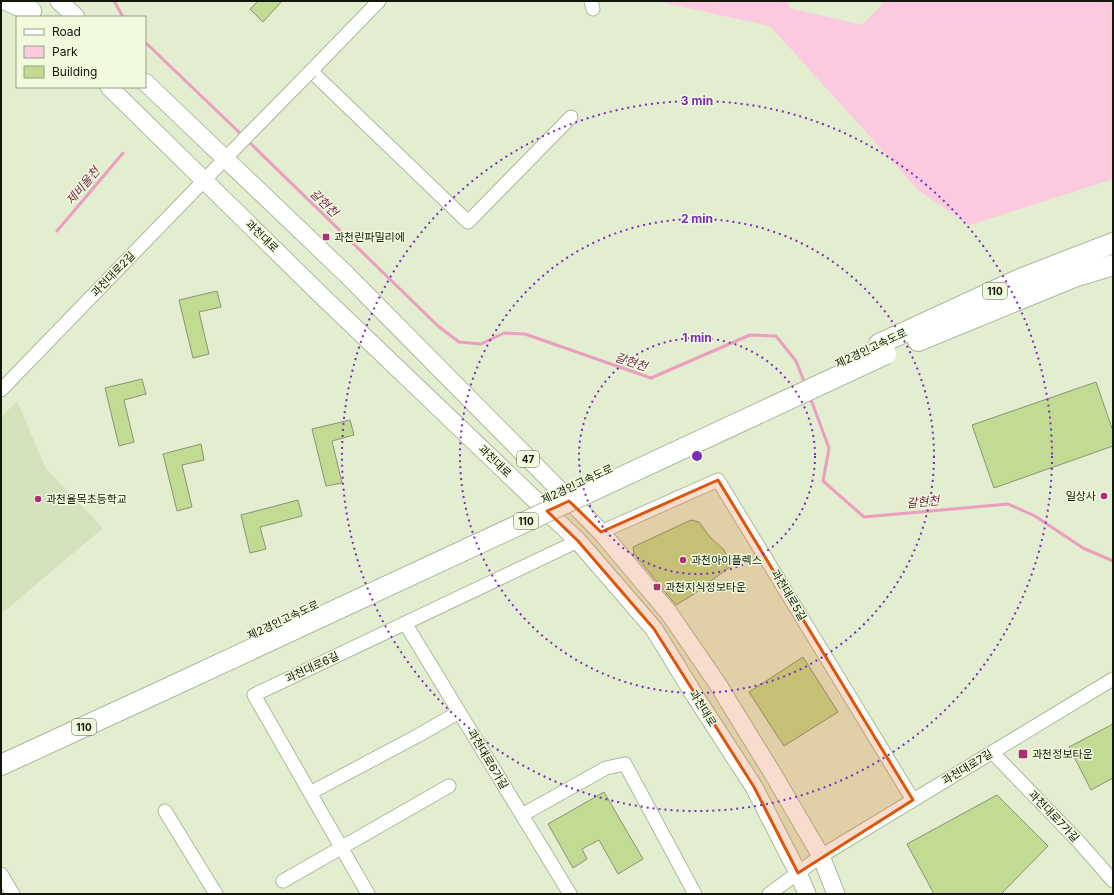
<svg xmlns="http://www.w3.org/2000/svg" width="1114" height="895" viewBox="0 0 1114 895" font-family="Inter,'Noto Sans KR',sans-serif">
  <style>
    .built { fill: #d3e2bc }
    .green { fill: #fccadf }
    .lines { fill: none; stroke-linecap: round; stroke-linejoin: round }
    .stream { stroke: #eb9ebf; stroke-width: 3 }
    .building { fill: #c1db92; stroke: #899477 }
    .minor-casing { stroke: #aeb99c; stroke-width: 15 }
    .major-casing { stroke: #aeb99c; stroke-width: 19 }
    .highway-casing { stroke: #aeb99c; stroke-width: 22 }
    .minor { stroke: #fff; stroke-width: 13 }
    .major { stroke: #fff; stroke-width: 17 }
    .highway { stroke: #fff; stroke-width: 20 }
    .minor-bridge-casing { stroke: #aeb99c; stroke-width: 15; stroke-linecap: butt }
    .highway-bridge-casing { stroke: #aeb99c; stroke-width: 22; stroke-linecap: butt }
    .minor-bridge { stroke: #fff; stroke-width: 13 }
    .highway-bridge { stroke: #fff; stroke-width: 20 }
    .marked { fill: #dd560c; fill-opacity: 0.2; stroke: #dd560c; stroke-width: 3; stroke-linejoin: round }
    .ring { fill: none; stroke: #7b2cbf; stroke-width: 2; stroke-dasharray: 2 4 }
    .poi-dot { fill: #b12d75; stroke: #effbdc; stroke-width: 1.5 }
    .labels { text-anchor: middle; stroke-width: 3; stroke-linejoin: round; paint-order: stroke }
    .shield { fill: #effbdc; stroke: #545b4a; stroke-width: 1 }
    .shield-label { font-size: 10px; font-weight: bold; fill: #12160b }
    .street-label { font-size: 11px; fill: #12160b; stroke: #effbdc }
    .poi-label { font-size: 11px; fill: #12160b; stroke: #effbdc; text-anchor: start }
    .water-label { font-size: 12px; font-style: italic; fill: #7c2452; stroke: #effbdc }
    .centre { fill: #7b2cbf; stroke: #effbdc; stroke-width: 2 }
    .ring-label { font-size: 12px; text-anchor: middle; font-weight: bold; fill: #7b2cbf; stroke: #effbdc; stroke-width: 3; stroke-linejoin: round; paint-order: stroke }
  </style>
  <rect width="100%" height="100%" fill="#e2eecf"/>
  <path class="built" d="M17 401 46 469 103 528 1 614V417Z"/>
  <path class="green" d="M656 1H789L790 8 862 25 885 1H1113V179L970 225 919 191 770 26Z"/>
  <g class="lines">
    <path class="stream" d="M114 1 123 17
      M145 42 243 136
      M247 140 438 326 459 342 481 344 504 333 525 334 651 378 750 335 776 336 796 361 805 384
      M57 231 123 153
      M810 397 829 448 823 481 864 517 1008 504 1035 516 1083 548 1113 561"/>
  </g>
  <path class="building" d="M258 1H282L263 22 250 9Z
    M217 291 221 307 199 312 209 354 193 358 179 300Z
    M142 379 146 394 124 400 134 442 119 446 105 388Z
    M1096 382 1113 431V446L994 488 972 425Z
    M350 420 354 435 332 441 342 483 326 486 312 429Z
    M201 444 204 460 182 465 192 507 177 511 163 454Z
    M298 500 302 516 260 527 266 549 250 553 241 515Z
    M691 520 699 522 710 537 724 550 731 566 694 594 676 605 634 554 633 547Z
    M803 657 838 712 784 746 749 692Z
    M1113 724V778L1091 790 1069 747Z
    M604 792 643 859 618 874 599 840 582 849 587 859 573 868 548 824Z
    M997 795 1048 846 1001 894H934L907 844Z"/>
  <g class="lines">
    <g class="minor-casing">
      <path id="minor" d="M379 1 311 71 468 222 571 117
        M591 1 593 9
        M1 390 250 133
        M601 532 718 480 913 800
        M405 623 570 894
        M992 752 1079 842 1113 881
        M310 793 419 735 459 712
        M165 811 216 894
        M522 815 606 768 625 764 695 894
        M1 874 13 894
        M283 881 449 786
        M368 894 254 695 578 541
        M769 894 821 856 1113 679"/>
    </g>
    <g class="major-casing">
      <path id="major" d="M59 1 76 17
        M145 82 346 274 601 532 669 613 717 683 773 774 821 856 836 894
        M109 87 324 298 578 541 654 629 695 696 754 787 798 873 807 894"/>
    </g>
    <g class="highway-casing">
      <path id="highway" d="M8 1 31 11
        M918 341 1074 277 1113 265
        M879 344 1020 279 1113 243
        M1 765 166 689"/>
    </g>
    <use href="#minor" class="minor"/>
    <use href="#major" class="major"/>
    <use href="#highway" class="highway"/>
    <g class="minor-bridge-casing">
      <path id="minor-bridge" d="M250 133 311 71"/>
    </g>
    <g class="highway-bridge-casing">
      <path id="highway-bridge" d="M166 689 886 354"/>
    </g>
    <use href="#minor-bridge" class="minor-bridge"/>
    <use href="#highway-bridge" class="highway-bridge"/>
  </g>
  <path class="marked" d="M718 480 913 800 798 873 754 787 654 629 578 541 547 511 569 501 601 532Z"/>
  <g class="ring">
    <circle cx="697" cy="456" r="118"/>
    <circle cx="697" cy="456" r="237"/>
    <circle cx="697" cy="456" r="355"/>
  </g>
  <g class="poi-dot">
    <rect x="322" y="233" width="8" height="8" rx="2"/>
    <circle cx="1104" cy="496" r="4"/>
    <circle cx="38" cy="499" r="4"/>
    <circle cx="683" cy="560" r="4"/>
    <rect x="653" y="583" width="8" height="8" rx="2"/>
    <rect x="1018" y="749" width="10" height="10" rx="2"/>
  </g>
  <g class="labels">
    <g class="shield">
      <rect x="983" y="283" width="24" height="16" rx="3"/>
      <rect x="517" y="451" width="22" height="16" rx="3"/>
      <rect x="514" y="513" width="24" height="16" rx="3"/>
      <rect x="72" y="719" width="24" height="16" rx="3"/>
    </g>
    <g class="shield-label">
      <text x="995" y="295">110</text>
      <text x="528" y="463">47</text>
      <text x="526" y="525">110</text>
      <text x="84" y="731">110</text>
    </g>
    <g class="street-label">
      <text transform="translate(262 236) rotate(44)" y="4">과천대로</text>
      <text transform="translate(113 274) rotate(-46)" y="4">과천대로2길</text>
      <text transform="translate(871 348) rotate(-25)" y="4">제2경인고속도로</text>
      <text transform="translate(495 461) rotate(44)" y="4">과천대로</text>
      <text transform="translate(577 484) rotate(-25)" y="4">제2경인고속도로</text>
      <text transform="translate(789 595) rotate(59)" y="4">과천대로5길</text>
      <text transform="translate(283 620) rotate(-25)" y="4">제2경인고속도로</text>
      <text transform="translate(312 667) rotate(-25)" y="4">과천대로6길</text>
      <text transform="translate(703 708) rotate(58)" y="4">과천대로</text>
      <text transform="translate(488 759) rotate(59)" y="4">과천대로6가길</text>
      <text transform="translate(967 767) rotate(-31)" y="4">과천대로7길</text>
      <text transform="translate(1054 816) rotate(46)" y="4">과천대로7가길</text>
    </g>
    <g class="poi-label">
      <text x="334" y="241">과천린파밀리에</text>
      <text x="1096" y="500" text-anchor="end">일상사</text>
      <text x="46" y="503">과천율목초등학교</text>
      <text x="691" y="564">과천아이플렉스</text>
      <text x="665" y="591">과천지식정보타운</text>
      <text x="1032" y="758">과천정보타운</text>
    </g>
    <g class="water-label">
      <text transform="translate(83 186) rotate(-50)" y="4">제비울천</text>
      <text transform="translate(324 203) rotate(44)" y="4">갈현천</text>
      <text transform="translate(631 362) rotate(19)" y="4">갈현천</text>
      <text transform="translate(923 502) rotate(-5)" y="4">갈현천</text>
    </g>
  </g>
  <circle cx="697" cy="456" r="6" class="centre"/>
  <g class="ring-label">
    <text x="697" y="105">3 min</text>
    <text x="697" y="223">2 min</text>
    <text x="697" y="342">1 min</text>
  </g>
  <rect width="1114" height="895" fill="none" stroke="#12160b" stroke-width="4"/>
  <rect x="16" y="16" width="130" height="72" fill="#effbdc" stroke="#979f88"/>
  <rect x="24" y="29" width="20" height="6" fill="#ffffff" stroke="#979f88"/>
  <text x="52" y="36" font-size="12" fill="#12160b">Road</text>
  <rect x="24" y="46" width="20" height="12" fill="#fccadf" stroke="#979f88"/>
  <text x="52" y="56" font-size="12" fill="#12160b">Park</text>
  <rect x="24" y="66" width="20" height="12" fill="#c1db92" stroke="#979f88"/>
  <text x="52" y="76" font-size="12" fill="#12160b">Building</text>
</svg>
